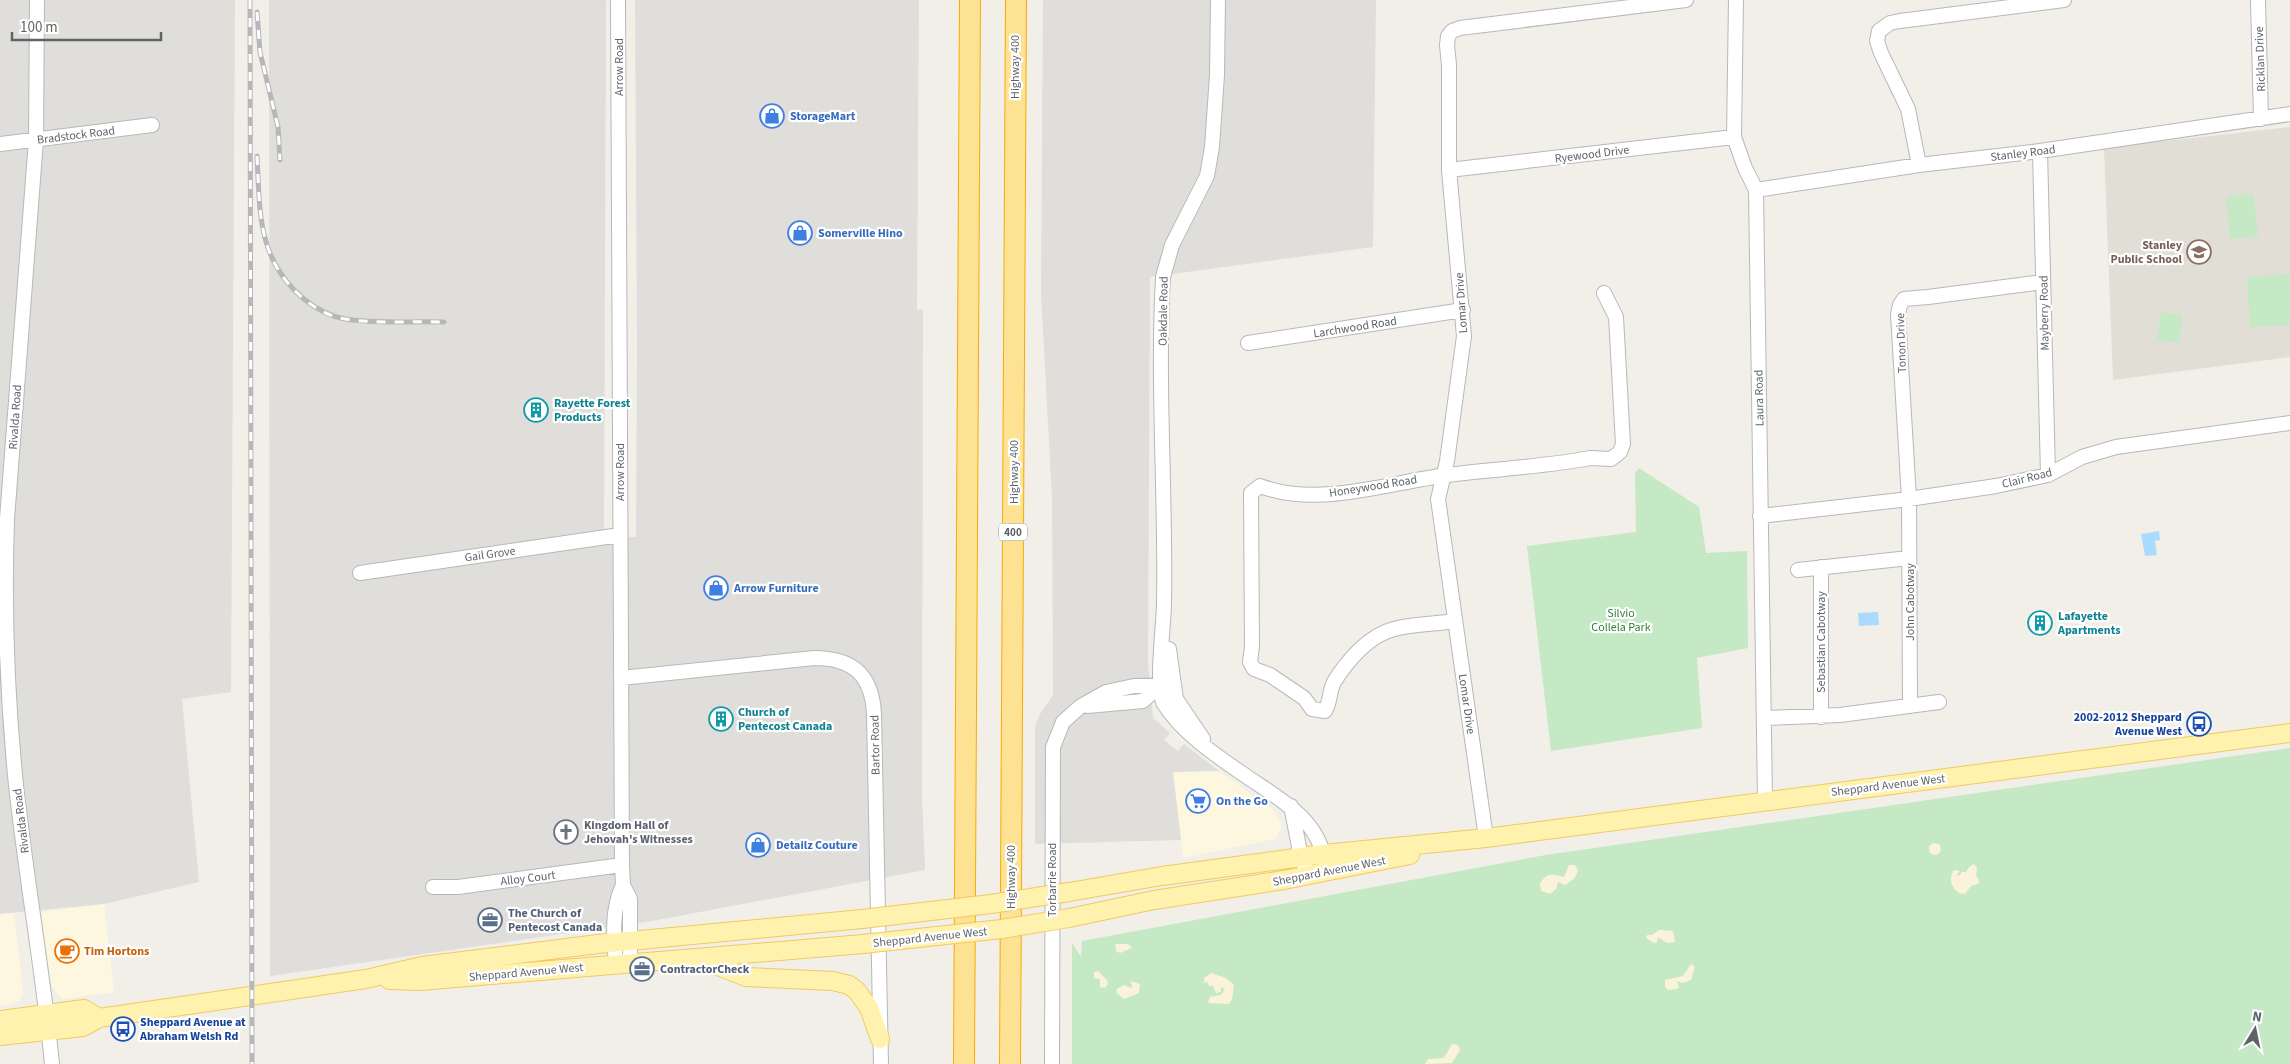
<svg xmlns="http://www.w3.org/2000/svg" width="2290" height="1064" viewBox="0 0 2290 1064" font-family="'Source Sans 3',sans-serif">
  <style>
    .commercial { fill: #fef7e0 }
    .industrial { fill: #e0deda }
    .education { fill: #e1ded6 }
    .green { fill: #c5e8c5 }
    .sand { fill: #fbf3d9 }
    .water { fill: #aadaff }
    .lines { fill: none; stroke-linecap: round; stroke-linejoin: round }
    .minor-casing { stroke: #b5b8bc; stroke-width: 16 }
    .major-casing { stroke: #f2c960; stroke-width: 20 }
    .highway-casing { stroke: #f9ab00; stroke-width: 22 }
    .minor { stroke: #fff; stroke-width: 14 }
    .major { stroke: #fff2af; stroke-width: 18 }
    .highway { stroke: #fde293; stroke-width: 20 }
    .rail-casing { stroke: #b6b7b8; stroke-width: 5 }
    .rail { stroke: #fff; stroke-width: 3; stroke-dasharray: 9; stroke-linecap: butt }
    .major-bridge-casing { stroke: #f2c960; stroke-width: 20; stroke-linecap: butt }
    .major-bridge { stroke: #fff2af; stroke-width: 18 }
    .labels { text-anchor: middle; stroke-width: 4.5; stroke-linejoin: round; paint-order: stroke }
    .shield { fill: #fff; stroke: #8f9295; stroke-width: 1 }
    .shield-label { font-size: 11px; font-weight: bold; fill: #5f6368 }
    .street-label { font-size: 12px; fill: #5f6368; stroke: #fff }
    .shop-label { font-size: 12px; font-weight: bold; fill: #366cbe; stroke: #fff; text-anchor: start }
    .education-label { font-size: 12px; font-weight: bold; fill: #785e54; stroke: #fff; text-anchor: end }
    .culture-label { font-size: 12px; font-weight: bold; fill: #0d838f; stroke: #fff; text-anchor: start }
    .park-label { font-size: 12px; fill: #348238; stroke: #fff }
    .transit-label { font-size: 12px; font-weight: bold; fill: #164399; stroke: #fff; text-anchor: end }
    .worship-label { font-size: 12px; font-weight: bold; fill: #5b616d; stroke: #fff; text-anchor: start }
    .service-label { font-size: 12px; font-weight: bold; fill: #4e5e75; stroke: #fff; text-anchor: start }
    .food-label { font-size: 12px; font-weight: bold; fill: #c56008; stroke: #fff; text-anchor: start }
  </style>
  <rect width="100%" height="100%" fill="#f1efe8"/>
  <path class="commercial" d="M1206 770 1219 771 1274 811 1281 823V829L1275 839 1183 858 1173 772Z
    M104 904 114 992 62 999 51 986 41 912Z
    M14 913 23 993 19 1000 13 1004 0 1006V914Z"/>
  <path class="industrial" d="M0 0H235L231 692 182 699 199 882 104 904 0 914Z
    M269 0H606L604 537H636L637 347 635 0H919L917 310H923L922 795 925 870 652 921 270 976Z
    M1043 0H1376L1373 247 1150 277 1148 663 1153 718 1170 733 1164 740 1178 751 1184 744 1219 771 1173 772 1181 840 1035 844V727L1040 714 1053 695 1052 498 1041 293Z"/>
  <path class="education" d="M2290 127V357L2113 380 2104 148Z"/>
  <path class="green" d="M2253 194 2258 236 2230 239 2226 197Z
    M2290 274V325L2250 327 2247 277Z
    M2161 312 2182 315 2179 343 2157 340Z
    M1639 468 1699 507 1706 553 1747 551 1748 648 1697 658 1702 728 1551 751 1527 546 1636 532 1635 473Z
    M2290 748V1064H1072V943L1081 957 1082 941 1546 855Z"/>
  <path class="sand" d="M1929 849a6 6 0 1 1 12 0a6 6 0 1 1-12 0Z
    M1974 864 1977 868 1976 875 1980 883 1971 886 1965 894 1959 893C1951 887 1948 879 1954 870L1960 871 1957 874 1959 876 1962 872H1966L1969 867Z
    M1569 865H1575L1578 871 1574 879 1565 885 1558 882 1556 889 1550 894 1541 891 1540 883C1547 872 1553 874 1564 877Z
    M1659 930 1673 931 1675 942 1667 943 1658 937 1657 942 1654 943 1646 938 1647 935H1652Z
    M1115 944H1128L1132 948 1120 953 1116 951Z
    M1691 964 1695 967 1691 980 1683 983 1677 981 1679 987 1677 989 1668 990 1665 987V980L1683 976Z
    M1098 971 1107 980 1108 984 1105 988 1100 987V979L1094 978V972Z
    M1211 973 1226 978 1234 985 1232 999 1229 1004 1208 1003 1210 997 1221 995 1225 989 1221 987V992L1216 993 1213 986H1209L1208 982 1204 983V978Z
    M1131 981 1140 984 1139 993 1124 999 1116 992 1117 989 1124 985 1132 988Z
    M1452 1044 1458 1045 1460 1050 1452 1063 1425 1064 1428 1059 1444 1058Z"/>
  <path class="water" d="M2159 531 2160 540 2155 541 2157 555 2145 556 2141 534Z
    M1878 612 1879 625 1859 626 1858 613Z"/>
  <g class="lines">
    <g class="minor-casing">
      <path id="minor" d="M37 0 36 140 7 519C4 608 7 697 16 785 26 878 43 971 52 1064
        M618 0 622 865 623 885 630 899V964
        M1218 0 1217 75 1212 147 1207 176 1172 245 1163 277C1157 385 1166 495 1164 603 1164 624 1155 689 1164 704 1182 733 1218 757 1246 776 1279 799 1318 818 1325 862
        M1736 0 1734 137 1745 168 1756 190 1765 801
        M2258 0 2261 119
        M0 144 152 125
        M2040 151 2048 475
        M1919 165 1908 109 1881 53 1877 41 1879 31 1890 23 1900 21 2064 0
        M1449 170 1734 137
        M1756 190 1919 165 2040 151 2290 114
        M1248 343 1463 310
        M1760 516 1909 499 1996 486 2048 475 2082 457 2116 447 2290 423
        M1798 570 1909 558
        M360 573 620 535
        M1455 621C1435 624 1413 624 1394 629 1369 635 1347 661 1334 682 1329 691 1331 701 1325 711L1312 709 1304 698 1270 675 1254 669 1250 662 1252 646 1251 493 1260 486C1319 508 1386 483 1447 475 1494 469 1543 467 1590 458L1611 459 1620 452 1623 444 1616 317 1604 293
        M1169 649 1176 699 1203 739
        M621 678 814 658C853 658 872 675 874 714L881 1064
        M1910 705 1909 499 1898 314 1900 305 1904 299 1928 297 2043 282
        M1087 706 1143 701 1160 685
        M1821 717V567
        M1765 718 1840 715 1939 702
        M1291 806 1301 857 1308 875
        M1486 838 1438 499 1447 461 1464 336 1449 170V65L1447 45 1448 36 1452 31 1460 28 1686 0
        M433 887H458L622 865
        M616 965C614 938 611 910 623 885
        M1052 1064 1053 747 1063 722 1081 706 1106 692 1134 686 1173 685"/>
    </g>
    <g class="major-casing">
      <path id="major" d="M1069 892 1162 876 1324 854 1486 838 2290 733
        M1069 918 1154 900 1284 880 1410 855
        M703 963 718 966 746 977 833 981 849 985 857 991 869 1008 880 1039
        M389 980 420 981 863 944
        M0 1020 84 1009 99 1018
        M0 1036 83 1027 99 1018 366 979 422 966 598 944 862 919"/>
    </g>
    <g class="highway-casing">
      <path id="highway" d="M964 1064 970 0
        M1010 1064 1016 0"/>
    </g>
    <use href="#minor" class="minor"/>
    <use href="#major" class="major"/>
    <use href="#highway" class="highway"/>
    <g class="rail-casing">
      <path id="rail" d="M250 0 252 1064
        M257 12 260 52 278 127 280 160
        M257 156C260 212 257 260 304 299 316 309 329 316 345 319 377 324 412 321 444 322"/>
    </g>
    <use href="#rail" class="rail"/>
    <g class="major-bridge-casing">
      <path id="major-bridge" d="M862 919 991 904 1069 892
        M863 944 1002 929 1069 918"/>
    </g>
    <use href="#major-bridge" class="major-bridge"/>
  </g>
  <defs>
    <g id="shop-ring" transform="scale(1.25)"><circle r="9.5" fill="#fff" stroke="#3f7fe0" stroke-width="1.5"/><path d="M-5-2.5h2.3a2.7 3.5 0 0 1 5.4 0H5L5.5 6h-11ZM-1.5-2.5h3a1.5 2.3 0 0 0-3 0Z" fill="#3f7fe0"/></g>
    <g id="school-ring" transform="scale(1.25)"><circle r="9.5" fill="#fff" stroke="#8d6e63" stroke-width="1.5"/><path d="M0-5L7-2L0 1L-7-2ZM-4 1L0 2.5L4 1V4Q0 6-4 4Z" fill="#8d6e63"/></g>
    <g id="building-ring" transform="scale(1.25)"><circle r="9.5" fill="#fff" stroke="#0f9aa8" stroke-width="1.5"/><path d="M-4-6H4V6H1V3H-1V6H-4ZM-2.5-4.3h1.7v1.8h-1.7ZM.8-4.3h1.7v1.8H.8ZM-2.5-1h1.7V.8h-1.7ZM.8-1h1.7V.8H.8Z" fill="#0f9aa8"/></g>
    <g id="bus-ring" transform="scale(1.25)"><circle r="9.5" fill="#fff" stroke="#1a4fb4" stroke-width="1.5"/><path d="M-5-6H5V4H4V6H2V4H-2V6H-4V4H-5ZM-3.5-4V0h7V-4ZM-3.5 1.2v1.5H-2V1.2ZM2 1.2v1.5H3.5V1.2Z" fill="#1a4fb4"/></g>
    <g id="supermarket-ring" transform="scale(1.25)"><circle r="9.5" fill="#fff" stroke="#3f7fe0" stroke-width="1.5"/><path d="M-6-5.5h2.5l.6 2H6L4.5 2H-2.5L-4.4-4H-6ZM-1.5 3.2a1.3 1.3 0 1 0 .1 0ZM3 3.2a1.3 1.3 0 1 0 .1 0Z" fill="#3f7fe0"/></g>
    <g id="church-ring" transform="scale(1.25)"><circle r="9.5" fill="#fff" stroke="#6b7280" stroke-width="1.5"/><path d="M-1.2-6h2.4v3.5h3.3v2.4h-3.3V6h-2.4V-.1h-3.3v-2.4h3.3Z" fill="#6b7280"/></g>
    <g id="office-ring" transform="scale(1.25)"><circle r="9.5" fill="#fff" stroke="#5c6f8a" stroke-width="1.5"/><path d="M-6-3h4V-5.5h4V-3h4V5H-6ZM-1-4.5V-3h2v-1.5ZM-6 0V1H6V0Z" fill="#5c6f8a"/></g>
    <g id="cafe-ring" transform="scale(1.25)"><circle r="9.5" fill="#fff" stroke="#e8710a" stroke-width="1.5"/><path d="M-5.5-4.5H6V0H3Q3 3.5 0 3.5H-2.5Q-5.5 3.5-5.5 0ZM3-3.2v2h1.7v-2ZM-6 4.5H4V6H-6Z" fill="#e8710a"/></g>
  </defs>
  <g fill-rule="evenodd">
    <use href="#shop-ring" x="772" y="116"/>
    <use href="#shop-ring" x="800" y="233"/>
    <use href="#school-ring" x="2199" y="252"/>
    <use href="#building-ring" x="536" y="410"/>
    <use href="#shop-ring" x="716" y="588"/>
    <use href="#building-ring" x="2040" y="623"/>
    <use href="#building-ring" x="721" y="719"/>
    <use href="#bus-ring" x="2199" y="724"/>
    <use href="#supermarket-ring" x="1198" y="801"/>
    <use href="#church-ring" x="566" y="832"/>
    <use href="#shop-ring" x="758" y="845"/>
    <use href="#office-ring" x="490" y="920"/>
    <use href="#cafe-ring" x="67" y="951"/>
    <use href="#office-ring" x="642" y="969"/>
    <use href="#bus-ring" x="123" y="1029"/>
  </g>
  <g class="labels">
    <rect class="shield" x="999" y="523.5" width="28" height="17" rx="4"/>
    <g class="shield-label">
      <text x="1013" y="536">400</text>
    </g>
    <g class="street-label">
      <text transform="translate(2260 59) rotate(-92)" y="4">Ricklan Drive</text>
      <text transform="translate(619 67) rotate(-90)" y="4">Arrow Road</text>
      <text transform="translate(1015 67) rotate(-90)" y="4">Highway 400</text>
      <text transform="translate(76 135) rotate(-7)" y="4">Bradstock Road</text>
      <text transform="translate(2023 153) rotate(-7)" y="4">Stanley Road</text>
      <text transform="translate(1592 154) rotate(-7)" y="4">Ryewood Drive</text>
      <text transform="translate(1461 303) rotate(-94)" y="4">Lomar Drive</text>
      <text transform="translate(1163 311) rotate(-89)" y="4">Oakdale Road</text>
      <text transform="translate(2044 313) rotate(-91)" y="4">Mayberry Road</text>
      <text transform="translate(1355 327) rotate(-9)" y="4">Larchwood Road</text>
      <text transform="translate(1901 343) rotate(-92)" y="4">Tonon Drive</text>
      <text transform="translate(1759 398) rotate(-91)" y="4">Laura Road</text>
      <text transform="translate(15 417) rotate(-86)" y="4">Rivalda Road</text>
      <text transform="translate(620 472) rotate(-90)" y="4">Arrow Road</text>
      <text transform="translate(1014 472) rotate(-90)" y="4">Highway 400</text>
      <text transform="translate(2027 478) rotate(-14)" y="4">Clair Road</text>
      <text transform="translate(1373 486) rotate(-9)" y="4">Honeywood Road</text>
      <text transform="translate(490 554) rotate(-8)" y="4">Gail Grove</text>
      <text transform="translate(1910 602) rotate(-90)" y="4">John Cabotway</text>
      <text transform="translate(1821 642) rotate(-90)" y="4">Sebastian Cabotway</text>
      <text transform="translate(1467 704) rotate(82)" y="4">Lomar Drive</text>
      <text transform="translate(875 745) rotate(-91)" y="4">Bartor Road</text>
      <text transform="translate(1888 785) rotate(-7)" y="4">Sheppard Avenue West</text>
      <text transform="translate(21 821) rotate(-97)" y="4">Rivalda Road</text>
      <text transform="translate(1329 871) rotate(-11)" y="4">Sheppard Avenue West</text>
      <text transform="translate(1011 877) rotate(-90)" y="4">Highway 400</text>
      <text transform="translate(528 878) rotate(-7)" y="4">Alloy Court</text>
      <text transform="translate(1052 880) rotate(-90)" y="4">Torbarrie Road</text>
      <text transform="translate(930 937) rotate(-6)" y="4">Sheppard Avenue West</text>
      <text transform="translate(526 972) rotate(-5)" y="4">Sheppard Avenue West</text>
    </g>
    <g class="shop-label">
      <text x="790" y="120">StorageMart</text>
      <text x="818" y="237">Somerville Hino</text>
      <text x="734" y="592">Arrow Furniture</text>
      <text x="1216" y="805">On the Go</text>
      <text x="776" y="849">Detailz Couture</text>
    </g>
    <g class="education-label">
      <text x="2182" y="249">Stanley<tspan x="2182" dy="14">Public School</tspan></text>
    </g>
    <g class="culture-label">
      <text x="554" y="407">Rayette Forest<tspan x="554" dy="14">Products</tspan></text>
      <text x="2058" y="620">Lafayette<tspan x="2058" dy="14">Apartments</tspan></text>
      <text x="738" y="716">Church of<tspan x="738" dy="14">Pentecost Canada</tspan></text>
    </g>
    <g class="park-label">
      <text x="1621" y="617">Silvio<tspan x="1621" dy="14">Collela Park</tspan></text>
    </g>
    <g class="transit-label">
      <text x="2182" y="721">2002-2012 Sheppard<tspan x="2182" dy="14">Avenue West</tspan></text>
      <text x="140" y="1026" text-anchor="start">Sheppard Avenue at<tspan x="140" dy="14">Abraham Welsh Rd</tspan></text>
    </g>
    <g class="worship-label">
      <text x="584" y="829">Kingdom Hall of<tspan x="584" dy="14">Jehovah's Witnesses</tspan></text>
    </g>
    <g class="service-label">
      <text x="508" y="917">The Church of<tspan x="508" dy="14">Pentecost Canada</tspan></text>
      <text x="660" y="973">ContractorCheck</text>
    </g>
    <g class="food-label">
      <text x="84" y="955">Tim Hortons</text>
    </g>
  </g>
  <g transform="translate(2255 1029) rotate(10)" stroke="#ffffff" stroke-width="4" paint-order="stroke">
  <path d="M0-4L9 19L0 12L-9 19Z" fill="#5f6368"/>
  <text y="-8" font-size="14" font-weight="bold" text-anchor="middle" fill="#5f6368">N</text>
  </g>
  <path d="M12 32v8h149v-8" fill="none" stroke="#5f6368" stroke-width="2.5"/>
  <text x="20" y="32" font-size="15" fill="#5f6368" stroke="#ffffff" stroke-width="4" paint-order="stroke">100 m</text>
</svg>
